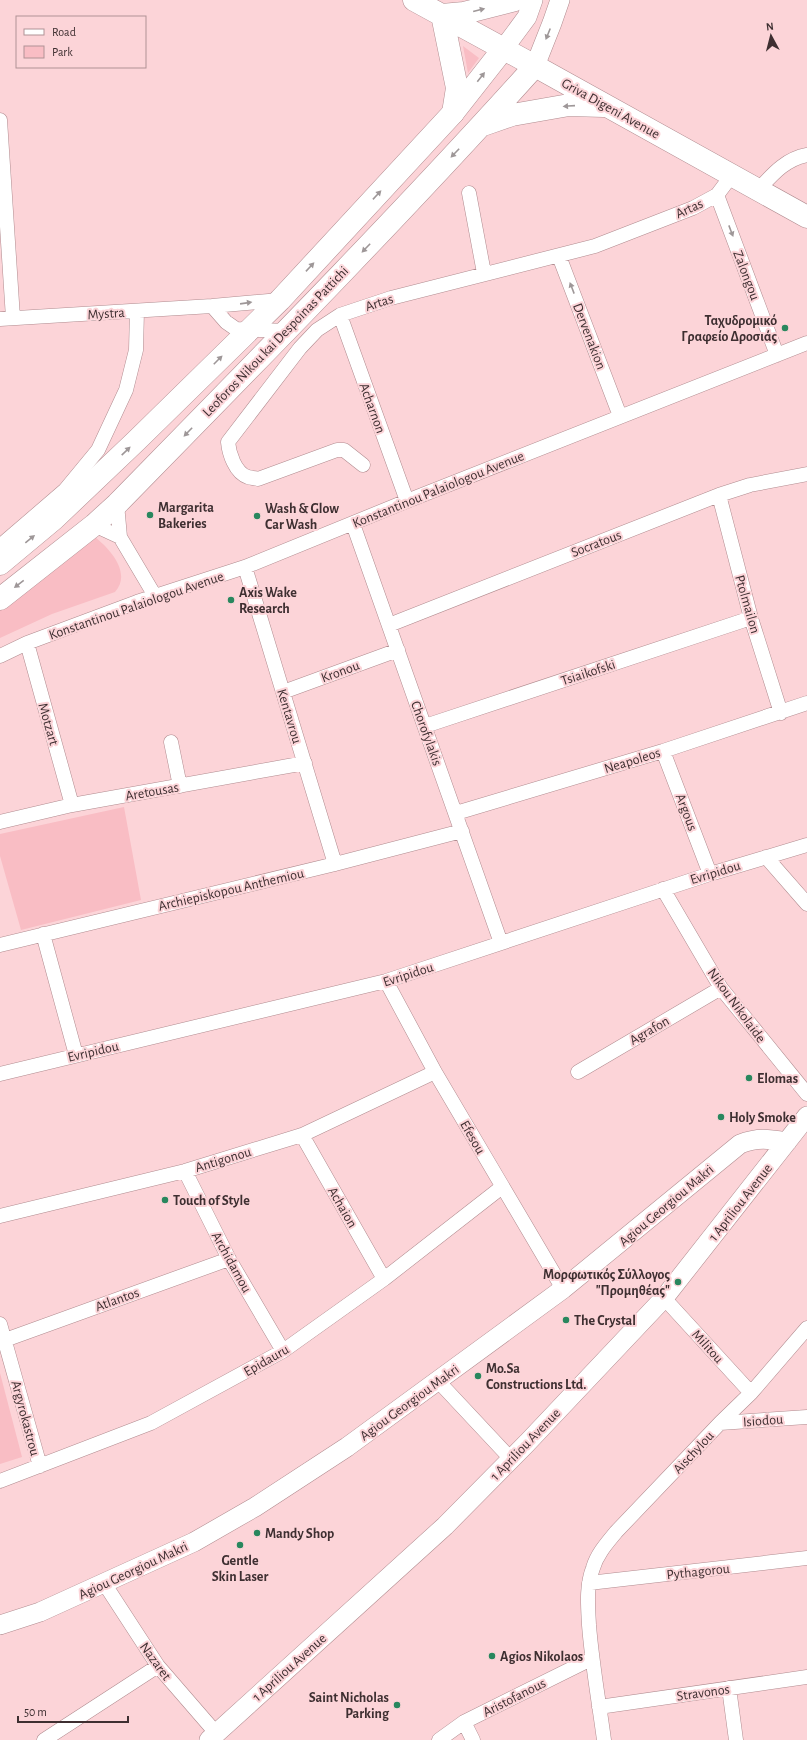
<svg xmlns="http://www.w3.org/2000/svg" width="807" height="1740" viewBox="0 0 807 1740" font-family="'Alegreya Sans',sans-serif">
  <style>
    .green { fill: #f9bdc4 }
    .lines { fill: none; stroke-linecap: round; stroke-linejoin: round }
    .street-casing { stroke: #b08b8f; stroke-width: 15 }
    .secondary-casing { stroke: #b08b8f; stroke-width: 20 }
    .primary-casing { stroke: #b08b8f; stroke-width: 23 }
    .highway-casing { stroke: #b08b8f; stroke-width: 23 }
    .street { stroke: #fff; stroke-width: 14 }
    .secondary { stroke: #fff; stroke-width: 19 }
    .primary { stroke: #fff; stroke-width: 22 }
    .highway { stroke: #fff; stroke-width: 22 }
    .oneway { fill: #9e9798 }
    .poi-dot { fill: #29875e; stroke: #fcd4d8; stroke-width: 1.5 }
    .labels { text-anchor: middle; stroke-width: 4; stroke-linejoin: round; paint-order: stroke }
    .street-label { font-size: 14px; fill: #3e2f31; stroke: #fcd4d8 }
    .poi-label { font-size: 14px; font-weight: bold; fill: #3e2f31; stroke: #fcd4d8; text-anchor: start }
  </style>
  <rect width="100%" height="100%" fill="#fcd4d8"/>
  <path class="green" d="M463 46 479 58 468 73Z
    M95 537C110 549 132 573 115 592L52 614 0 638V603Z
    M124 807 141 900 21 930 0 856V834Z
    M0 1373 22 1457 0 1464Z"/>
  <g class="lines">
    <g class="street-casing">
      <path id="street" d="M0 120 13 318
        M758 190C772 175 785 159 807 155
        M469 193 484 273
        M717 195 777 355
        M559 256 620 416
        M212 306 226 322 236 329 286 331
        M340 315 407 501
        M0 319 212 306 280 300
        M363 465 344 450H337L258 479C255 478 251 478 248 477 235 473 229 453 228 442L300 348 317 330 340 315 391 298 595 246 693 208 717 195 732 175
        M719 495 751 618 781 713
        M117 504 120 537 155 596
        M353 524 501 943
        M94 525 120 537
        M0 546 65 490 98 450 126 390 136 350 137 311
        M245 567 335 864
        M389 625 719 495 750 485 807 474
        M27 643 72 805
        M0 656 27 643 137 602 245 567 407 501 807 343
        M283 692 398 650
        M425 726 751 618
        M171 742 180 786
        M663 751 710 874
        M456 813 663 751 807 703
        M0 822 72 805 305 763
        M766 857 807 904
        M663 889 721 988 807 1094
        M43 934 76 1055
        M0 945 335 864 462 831
        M386 981 435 1072 563 1289
        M578 1072 721 988
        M0 1074 386 981 710 874 807 845
        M302 1135 384 1279
        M185 1171 229 1259 283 1351
        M0 1216 185 1171 302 1135 435 1072
        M664 1298 751 1393
        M0 1324 40 1466
        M5 1340 229 1259
        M438 1381 511 1459
        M720 1423 807 1417
        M0 1481 151 1423 283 1351 384 1279 502 1187
        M104 1583 158 1666 216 1733
        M589 1583 807 1558
        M729 1688 736 1740
        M599 1707 807 1677
        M464 1722 473 1740
        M44 1740 158 1666
        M439 1740 464 1722 591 1659
        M604 1740C599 1702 592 1664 589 1625 588 1606 586 1586 593 1568 597 1554 607 1543 616 1532L720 1423 751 1393 807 1328"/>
    </g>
    <g class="secondary-casing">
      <path id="secondary" d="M504 48 527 17 533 0
        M535 66 552 23 560 0
        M0 1625 40 1612 194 1542 255 1507 347 1447 563 1289 740 1144C758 1137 769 1139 787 1142
        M209 1740 445 1526 527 1443 664 1298 807 1116"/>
    </g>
    <g class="primary-casing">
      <path id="primary" d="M483 125 512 115 569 105 604 106
        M0 564 54 519 136 441 280 300 453 113 504 48
        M0 599 94 525 117 504C258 360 400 216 535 66L807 217"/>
    </g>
    <g class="highway-casing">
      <path id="highway" d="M414 0 535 66
        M442 15 457 88 453 113
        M442 15 464 13 515 0"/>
    </g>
    <use href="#street" class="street"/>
    <use href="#secondary" class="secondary"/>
    <use href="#primary" class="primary"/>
    <use href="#highway" class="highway"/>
  </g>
  <defs><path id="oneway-solid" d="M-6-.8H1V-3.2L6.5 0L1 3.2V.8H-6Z"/></defs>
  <g class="oneway">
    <use href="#oneway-solid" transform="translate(479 10) rotate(-14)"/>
    <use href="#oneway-solid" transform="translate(548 34) rotate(112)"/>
    <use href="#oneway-solid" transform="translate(481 77) rotate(-52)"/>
    <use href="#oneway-solid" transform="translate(569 106) rotate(176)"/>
    <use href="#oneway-solid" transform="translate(455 153) rotate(134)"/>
    <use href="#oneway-solid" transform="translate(377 195) rotate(-47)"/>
    <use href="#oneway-solid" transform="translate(731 231) rotate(69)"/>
    <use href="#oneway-solid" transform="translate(366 248) rotate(134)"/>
    <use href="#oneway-solid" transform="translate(310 267) rotate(-47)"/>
    <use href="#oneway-solid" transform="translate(572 288) rotate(-111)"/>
    <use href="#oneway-solid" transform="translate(246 303) rotate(-8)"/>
    <use href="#oneway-solid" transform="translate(218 360) rotate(-45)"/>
    <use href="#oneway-solid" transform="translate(188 432) rotate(134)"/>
    <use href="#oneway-solid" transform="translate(126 451) rotate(-44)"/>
    <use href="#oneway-solid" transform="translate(30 539) rotate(-39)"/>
    <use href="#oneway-solid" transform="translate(19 584) rotate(142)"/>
  </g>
  <g class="poi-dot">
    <circle cx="785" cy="328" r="4"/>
    <circle cx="150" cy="515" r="4"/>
    <circle cx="257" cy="516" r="4"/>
    <circle cx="231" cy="600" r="4"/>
    <circle cx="749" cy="1078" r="4"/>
    <circle cx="721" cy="1117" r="4"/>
    <circle cx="165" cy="1200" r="4"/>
    <circle cx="678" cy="1282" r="4"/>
    <circle cx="566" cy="1320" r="4"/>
    <circle cx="478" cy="1376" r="4"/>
    <circle cx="257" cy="1533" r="4"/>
    <circle cx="240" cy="1545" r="4"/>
    <circle cx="492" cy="1656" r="4"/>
    <circle cx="397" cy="1705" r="4"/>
  </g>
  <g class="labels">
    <g class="street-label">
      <text transform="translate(611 108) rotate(29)" y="5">Griva Digeni Avenue</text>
      <text transform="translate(689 208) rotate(-24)" y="5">Artas</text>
      <text transform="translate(747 275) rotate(69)" y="5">Zalongou</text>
      <text transform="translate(379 302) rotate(-18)" y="5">Artas</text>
      <text transform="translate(106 313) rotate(-4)" y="5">Mystra</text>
      <text transform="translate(590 336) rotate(69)" y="5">Dervenakion</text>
      <text transform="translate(275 341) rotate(-46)" y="5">Leoforos Nikou kai Despoinas Pattichi</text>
      <text transform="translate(373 408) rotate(70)" y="5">Acharnon</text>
      <text transform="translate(438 489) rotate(-22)" y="5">Konstantinou Palaiologou Avenue</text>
      <text transform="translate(596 543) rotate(-21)" y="5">Socratous</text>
      <text transform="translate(748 604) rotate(74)" y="5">Ptolmailon</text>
      <text transform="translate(136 605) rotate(-19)" y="5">Konstantinou Palaiologou Avenue</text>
      <text transform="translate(340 671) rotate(-20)" y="5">Kronou</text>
      <text transform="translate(588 672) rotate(-18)" y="5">Tsiaikofski</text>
      <text transform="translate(290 716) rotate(73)" y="5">Kentavrou</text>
      <text transform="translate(49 724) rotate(74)" y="5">Motzart</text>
      <text transform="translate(427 733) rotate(70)" y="5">Chorofylakis</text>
      <text transform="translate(632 760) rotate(-17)" y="5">Neapoleos</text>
      <text transform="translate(152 791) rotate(-10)" y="5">Aretousas</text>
      <text transform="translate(687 812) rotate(69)" y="5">Argous</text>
      <text transform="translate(715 872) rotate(-17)" y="5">Evripidou</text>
      <text transform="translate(231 889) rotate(-13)" y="5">Archiepiskopou Anthemiou</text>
      <text transform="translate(408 974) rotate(-18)" y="5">Evripidou</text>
      <text transform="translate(737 1005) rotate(54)" y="5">Nikou Nikolaide</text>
      <text transform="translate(649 1030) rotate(-30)" y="5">Agrafon</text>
      <text transform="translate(93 1051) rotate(-13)" y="5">Evripidou</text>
      <text transform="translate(473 1137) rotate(60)" y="5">Efesou</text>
      <text transform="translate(223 1159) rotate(-17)" y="5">Antigonou</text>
      <text transform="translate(740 1202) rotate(-52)" y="5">1 Apriliou Avenue</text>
      <text transform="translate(666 1205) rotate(-40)" y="5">Agiou Georgiou Makri</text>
      <text transform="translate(343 1207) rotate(60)" y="5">Achaion</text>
      <text transform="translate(232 1262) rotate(61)" y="5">Archidamou</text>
      <text transform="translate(117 1299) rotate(-20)" y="5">Atlantos</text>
      <text transform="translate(708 1346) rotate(48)" y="5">Militou</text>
      <text transform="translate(266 1360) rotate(-30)" y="5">Epidauru</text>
      <text transform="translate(409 1402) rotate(-36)" y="5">Agiou Georgiou Makri</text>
      <text transform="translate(26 1418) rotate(75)" y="5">Argyrokastrou</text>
      <text transform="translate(763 1420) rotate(-4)" y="5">Isiodou</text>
      <text transform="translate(525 1444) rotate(-46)" y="5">1 Apriliou Avenue</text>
      <text transform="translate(693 1452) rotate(-47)" y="5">Aischylou</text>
      <text transform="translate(133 1570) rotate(-25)" y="5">Agiou Georgiou Makri</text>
      <text transform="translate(698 1571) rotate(-6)" y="5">Pythagorou</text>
      <text transform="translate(156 1661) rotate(54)" y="5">Nazaret</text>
      <text transform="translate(289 1667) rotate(-42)" y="5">1 Apriliou Avenue</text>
      <text transform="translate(703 1692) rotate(-8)" y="5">Stravonos</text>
      <text transform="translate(514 1697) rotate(-27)" y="5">Aristofanous</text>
    </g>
    <g class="poi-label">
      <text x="777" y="325" text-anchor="end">Ταχυδρομικό<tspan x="777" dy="16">Γραφείο Δροσιάς</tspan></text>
      <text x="158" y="512">Margarita<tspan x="158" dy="16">Bakeries</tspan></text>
      <text x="265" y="513">Wash &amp; Glow<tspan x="265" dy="16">Car Wash</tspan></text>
      <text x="239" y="597">Axis Wake<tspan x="239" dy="16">Research</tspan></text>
      <text x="757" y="1083">Elomas</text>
      <text x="729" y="1122">Holy Smoke</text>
      <text x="173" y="1205">Touch of Style</text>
      <text x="670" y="1279" text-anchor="end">Μορφωτικός Σύλλογος<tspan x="670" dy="16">"Προμηθέας"</tspan></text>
      <text x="574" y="1325">The Crystal</text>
      <text x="486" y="1373">Mo.Sa<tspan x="486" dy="16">Constructions Ltd.</tspan></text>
      <text x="265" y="1538">Mandy Shop</text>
      <text x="240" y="1565" text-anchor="middle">Gentle<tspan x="240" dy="16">Skin Laser</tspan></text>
      <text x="500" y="1661">Agios Nikolaos</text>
      <text x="389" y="1702" text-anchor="end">Saint Nicholas<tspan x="389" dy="16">Parking</tspan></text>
    </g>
  </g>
  <rect x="16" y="16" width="130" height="52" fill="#fcd4d8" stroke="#b09295"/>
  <rect x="24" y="29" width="20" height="6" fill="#ffffff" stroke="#b09295"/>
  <text x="52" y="36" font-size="12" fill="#3e2f31">Road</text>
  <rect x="24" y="46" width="20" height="12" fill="#f9bdc4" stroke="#b09295"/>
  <text x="52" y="56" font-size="12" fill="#3e2f31">Park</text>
  <g transform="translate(771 36) rotate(353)" stroke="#fcd4d8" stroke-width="3" paint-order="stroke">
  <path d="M0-3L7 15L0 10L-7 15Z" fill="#3e2f31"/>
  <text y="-6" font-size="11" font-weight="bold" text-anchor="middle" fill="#3e2f31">N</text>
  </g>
  <path d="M18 1716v6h110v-6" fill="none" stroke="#3e2f31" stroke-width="2"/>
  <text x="24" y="1716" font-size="12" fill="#3e2f31" stroke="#fcd4d8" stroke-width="3" paint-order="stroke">50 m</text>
</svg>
